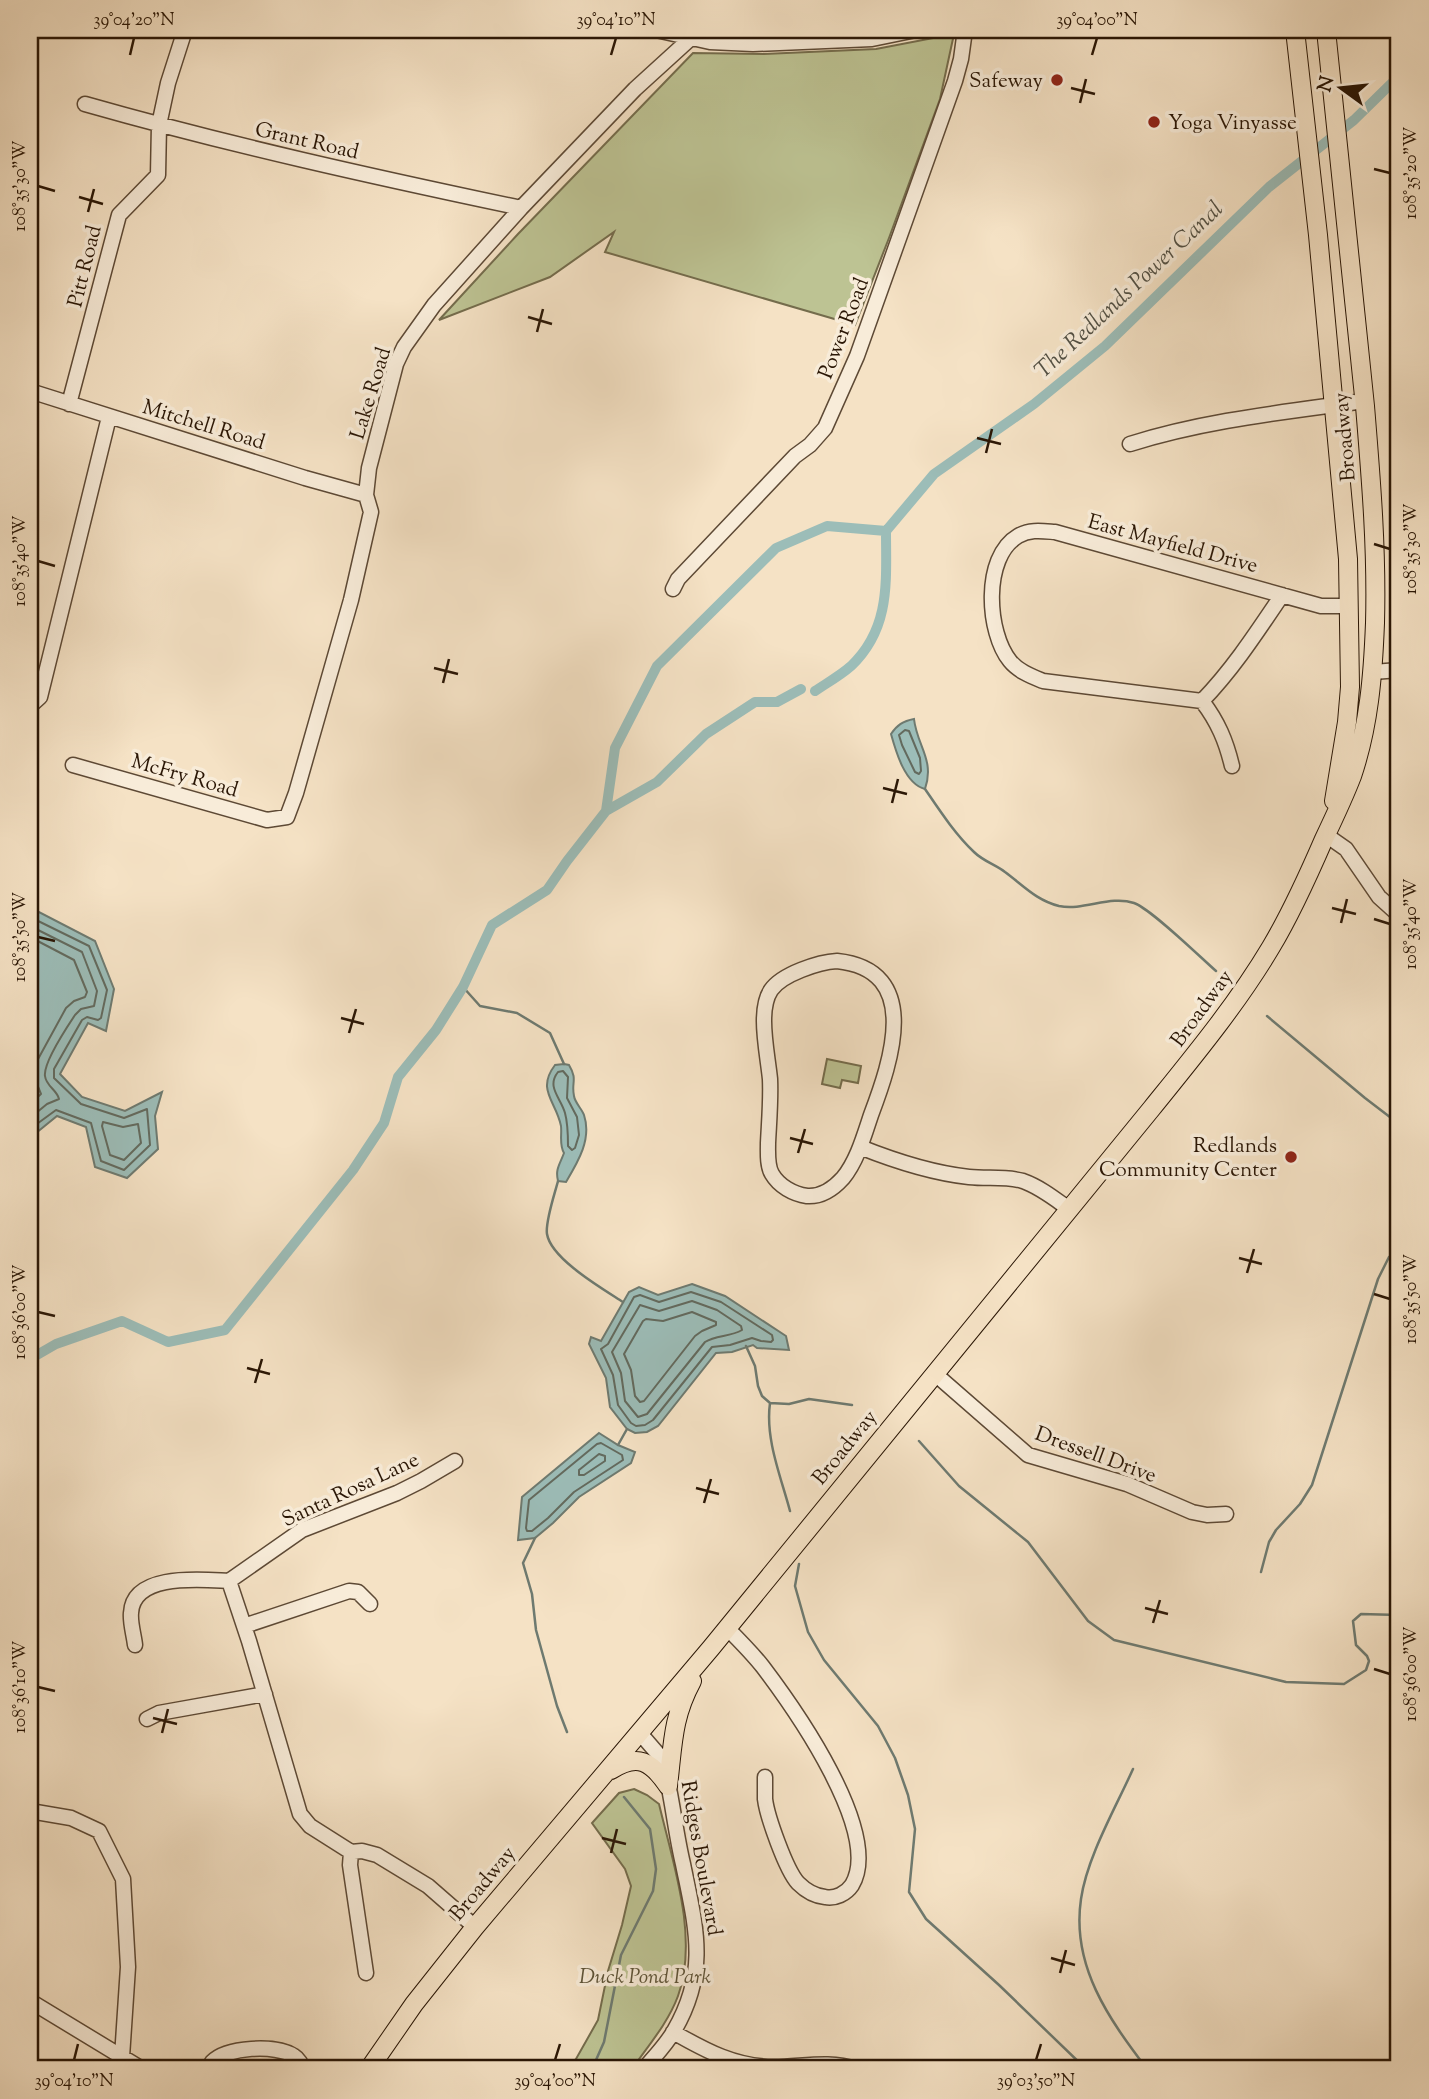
<svg xmlns="http://www.w3.org/2000/svg" width="1429" height="2099" viewBox="0 0 1429 2099" font-family="'Sorts Mill Goudy',serif">
  <style>
    .green { fill: #bdc393; stroke: #746c4c; stroke-width: 2 }
    .water { fill: #9cbdb8; stroke: #6e7a70; stroke-width: 2 }
    .lines { fill: none; stroke-linecap: round; stroke-linejoin: round }
    .shore { stroke: #636a5e; stroke-width: 2 }
    .stream { stroke: #6e7a70; stroke-width: 2.5 }
    .canal { stroke: #9cbdb8; stroke-width: 10 }
    .minor-casing { stroke: #5d4935; stroke-width: 17 }
    .major-casing { stroke: #2a1605; stroke-width: 20 }
    .minor { stroke: #f8ecd9; stroke-width: 14 }
    .major { stroke: #f5e2c5; stroke-width: 18 }
    .ticks { fill: none; stroke: #2a1605; stroke-width: 2.5 }
    .poi-dot { fill: #8f2418; stroke: #f8ecd9; stroke-width: 2.5 }
    .labels { text-anchor: middle; stroke-width: 7; stroke-linejoin: round; paint-order: stroke }
    .poi-label { font-size: 21px; fill: #2a1605; stroke: #f8ecd9; text-anchor: end }
    .street-label { font-size: 21px; fill: #2a1605; stroke: #f8ecd9 }
    .park-label { font-size: 21px; font-style: italic; fill: #5d5337; stroke: #f8ecd9 }
    .water-label { font-size: 23px; font-style: italic; fill: #525044; stroke: #f8ecd9 }
    .neatline { fill: none; stroke: #2a1605; stroke-width: 2.5 }
    .ticks-label { font-size: 18px; text-anchor: middle; fill: #2a1605 }
  </style>
  <rect width="100%" height="100%" fill="#f5e2c5"/>
  <filter id="stains"><feTurbulence type="fractalNoise" baseFrequency=".00286" numOctaves="4"/><feColorMatrix values="0 0 0 0 .2 0 0 0 0 .09 0 0 0 0 .02 0 0 0 .5 -.17"/></filter>
  <radialGradient id="worn" r=".72"><stop offset=".6" stop-color="#630" stop-opacity="0"/><stop offset="1" stop-color="#630" stop-opacity=".3"/></radialGradient>
  <path class="green" d="M954 34 940 99 889 238 855 325 605 252 614 232 550 277 439 320 518 234 693 53 764 54 876 49Z
    M827 1059 861 1066 858 1083 842 1080 840 1088 822 1084Z
    M634 1789 647 1795 659 1804C673 1863 699 1938 678 1996 668 2023 648 2046 632 2069H566L576 2059 598 2020 608 1971 622 1925 631 1886 625 1869 592 1823 619 1793Z"/>
  <path class="water" d="M914 719C917 746 935 760 925 789 905 784 896 752 891 734 897 725 903 721 914 719Z
    M30 910 37 911 95 941 114 989 106 1031 88 1023 60 1074 82 1097 125 1111 162 1092 155 1116 158 1149 127 1178 95 1167 86 1127 57 1116 30 1138Z
    M564 1064 569 1065C578 1080 571 1082 574 1096 575 1103 582 1109 584 1115 592 1139 578 1162 566 1182L558 1181C555 1169 560 1164 564 1153 559 1145 562 1135 561 1126 556 1101 536 1090 555 1065Z
    M692 1284 725 1296 786 1336 789 1350 757 1348 753 1345 732 1352 716 1353 658 1426 647 1432 635 1433 627 1429 610 1407 606 1378 589 1344 591 1337 601 1341 629 1292 639 1287 658 1295Z
    M599 1433 618 1445 635 1452 631 1463 579 1497 553 1523 535 1538 518 1540 522 1497Z"/>
  <g class="lines">
    <path class="shore" d="M905 730 909 731 920 758 921 771 919 774 915 772 902 745 899 735Z
      M30 917 89 946 107 990 101 1018 98 1020 87 1017 82 1020 54 1069V1078L81 1104 124 1118 147 1109 150 1145 124 1170 101 1161 91 1123 56 1110 30 1129
      M30 926 82 952 97 991 94 1006 81 1009 75 1015C67 1027 43 1063 45 1076 46 1086 57 1090 59 1099L47 1104 30 1118
      M30 937 74 960 87 992 85 997 74 1001 66 1008 37 1061 34 1077 41 1094 30 1104
      M563 1071 568 1077 567 1098 577 1117 579 1135 575 1148 572 1150 568 1146C568 1134 568 1124 565 1113 561 1098 546 1087 558 1072Z
      M103 1122 123 1127 138 1124 141 1143 124 1160 110 1155 102 1126Z
      M691 1292 721 1302 772 1335 773 1340 771 1342 761 1341 752 1338 730 1345 712 1347 653 1420 645 1425 636 1426 631 1423 618 1405 613 1375 601 1349 608 1344 634 1297 640 1295 659 1302Z
      M692 1301 717 1310 741 1326 742 1330C730 1337 716 1335 705 1342L647 1414 638 1417 625 1401 621 1373 612 1352 640 1305 659 1311Z
      M692 1312 716 1322V1325L702 1331 695 1336 644 1401 640 1402 635 1396 631 1370 624 1354 643 1321 646 1319 663 1321Z
      M601 1443 622 1455 623 1460 574 1492 548 1518 532 1531H527L526 1528 529 1500 597 1444Z
      M599 1454 605 1456V1461L584 1475H579V1470Z"/>
    <path class="stream" d="M925 789C940 811 955 834 974 852 983 861 996 865 1005 872 1024 886 1036 900 1059 906 1084 911 1110 895 1134 903 1151 909 1199 956 1216 971
      M463 987 480 1006 517 1013 550 1033 564 1064
      M1267 1016 1365 1098 1399 1124
      M558 1181C555 1193 545 1222 547 1234 551 1259 603 1289 623 1302
      M746 1346 755 1366 758 1386 762 1396 770 1403 789 1404 809 1399 852 1405
      M770 1403C765 1439 781 1477 790 1511
      M919 1441 959 1486 1028 1542 1088 1621 1114 1640 1286 1682 1344 1684 1366 1670 1369 1661 1367 1656 1356 1645 1353 1621 1361 1614 1399 1615
      M618 1445 627 1429
      M535 1538 523 1563 532 1594 536 1630 557 1706 567 1732
      M799 1564 795 1586 808 1632 824 1660 878 1726 895 1758 908 1795 915 1829 909 1892 926 1919 999 1985 1086 2069
      M1261 1572 1269 1542 1276 1530 1300 1504 1312 1485 1378 1279 1389 1257 1399 1250
      M1133 1769C1116 1807 1087 1857 1081 1899 1071 1966 1109 2019 1147 2069
      M592 2069 604 2042 621 1955 653 1891 656 1869 650 1829 624 1797"/>
    <path class="canal" d="M815 691C827 683 841 675 851 666 891 628 886 581 886 531L934 474 1034 404 1105 346 1269 187 1354 120 1399 76
      M606 811 657 782 706 734 755 702H777L801 689
      M30 1359 56 1344 122 1321 168 1342 225 1330 353 1170 384 1123 398 1077 436 1030 463 987 492 925 547 890 567 861 606 811 615 748 657 666 776 548 827 526 886 531"/>
    <g class="minor-casing">
      <path id="minor" d="M656 30 710 42 753 44 872 39 916 30
        M85 104C229 145 374 177 521 208
        M30 391 305 478 366 495
        M69 404 119 215 158 175 159 125 168 83 185 30
        M1130 444C1206 420 1286 412 1364 401
        M673 589 678 579 795 456 810 445 825 428 857 356 955 81 961 59 965 30
        M1373 672 1399 670
        M1202 701 1043 681C1031 676 1018 671 1010 661 987 633 982 557 1018 536 1030 529 1042 531 1055 532L1321 606H1349
        M1202 701C1233 669 1257 632 1282 595
        M1202 701C1218 722 1226 741 1232 766
        M30 706 40 697 109 417
        M73 765 267 820 287 817 296 793 351 600 371 512 366 495 369 468 396 364 404 347 434 305 521 208 635 89 691 38
        M1326 835 1346 849 1379 897 1399 915
        M837 961C923 970 891 1062 871 1115 864 1136 857 1161 843 1178 834 1188 821 1197 807 1196 793 1194 779 1186 772 1174 767 1166 768 1152 768 1143 769 1122 771 1100 770 1079 768 1060 764 1040 764 1021 764 1011 765 999 771 990 782 974 819 962 837 961Z
        M860 1147C895 1161 932 1173 969 1177 987 1179 1006 1176 1023 1181 1040 1187 1055 1199 1069 1209
        M934 1373 1028 1455 1127 1484 1192 1512 1207 1515 1226 1514
        M229 1581 249 1641 300 1814 310 1826 351 1852 362 1851 377 1855 428 1886 475 1927
        M229 1581 302 1530 397 1493 421 1481 455 1461
        M244 1626 349 1591 358 1592 370 1604
        M727 1628C739 1640 752 1653 763 1667 794 1708 883 1833 852 1885 846 1894 835 1899 825 1897 814 1896 805 1890 798 1883 786 1870 767 1816 765 1799 765 1792 765 1784 765 1777
        M135 1645C134 1635 130 1623 131 1613 133 1572 203 1580 229 1581
        M147 1719 159 1713 265 1694
        M639 1732 658 1754 666 1774C673 1804 676 1835 683 1864 696 1928 709 1971 674 2031 666 2045 654 2057 644 2069
        M30 1811 71 1818 99 1831 123 1879 128 1967 122 2057
        M351 1852 350 1865 366 1973
        M30 2001 142 2069
        M673 2032C706 2051 736 2067 774 2067 801 2067 830 2060 855 2069
        M212 2069V2062C226 2047 276 2044 294 2056 299 2059 301 2064 303 2069"/>
    </g>
    <g class="major-casing">
      <path id="major" d="M1295 30 1318 235 1348 559 1350 687 1347 722 1334 801
        M611 1770C638 1753 651 1761 668 1786
        M668 1786C673 1745 672 1718 692 1681
        M369 2069 414 2004 475 1927 711 1648 1152 1108C1194 1056 1237 1004 1271 947 1292 912 1308 876 1324 839 1334 818 1344 797 1352 776 1369 726 1373 675 1375 623 1377 550 1371 479 1365 406 1353 280 1338 155 1326 30"/>
    </g>
    <use href="#minor" class="minor"/>
    <use href="#major" class="major"/>
  </g>
  <path class="ticks" d="M130 55 134 38M611 55 616 38M1092 55 1097 38M1071 88 1095 94M1080 103 1086 79M1374 169 1390 173M38 186 55 191M79 197 103 204M88 212 94 189M528 317 552 324M537 332 543 309M977 438 1001 444M986 453 992 429M1374 544 1390 549M38 561 55 566M434 668 458 674M443 683 449 659M883 788 907 794M892 803 898 779M1332 908 1356 914M1374 919 1390 924M1341 923 1347 899M38 937 55 941M341 1018 364 1024M349 1033 356 1009M790 1138 813 1144M798 1153 805 1129M1239 1258 1262 1264M1247 1273 1254 1249M1374 1294 1390 1299M38 1312 55 1316M247 1368 270 1374M255 1383 262 1359M696 1488 719 1494M704 1503 711 1479M1145 1608 1168 1614M1153 1623 1160 1600M1374 1669 1390 1674M38 1687 55 1691M153 1718 177 1724M162 1733 168 1709M602 1838 626 1844M611 1853 617 1829M1051 1958 1075 1965M1060 1973 1066 1950M74 2060 78 2044M555 2060 560 2044M1036 2060 1041 2044"/>
  <g class="poi-dot">
    <circle cx="1057" cy="80" r="7"/>
    <circle cx="1154" cy="122" r="7"/>
    <circle cx="1291" cy="1157" r="7"/>
  </g>
  <g class="labels">
    <g class="poi-label">
      <text x="1043" y="87">Safeway</text>
      <text x="1168" y="129" text-anchor="start">Yoga Vinyasse</text>
      <text x="1277" y="1152">Redlands<tspan x="1277" dy="24">Community Center</tspan></text>
    </g>
    <g class="street-label">
      <text transform="translate(307 140) rotate(13)" y="7">Grant Road</text>
      <text transform="translate(84 266) rotate(-76)" y="7">Pitt Road</text>
      <text transform="translate(843 328) rotate(-69)" y="7">Power Road</text>
      <text transform="translate(370 393) rotate(-73)" y="7">Lake Road</text>
      <text transform="translate(204 424) rotate(17)" y="7">Mitchell Road</text>
      <text transform="translate(1344 437) rotate(-95)" y="7">Broadway</text>
      <text transform="translate(1173 543) rotate(15)" y="7">East Mayfield Drive</text>
      <text transform="translate(185 775) rotate(16)" y="7">McFry Road</text>
      <text transform="translate(1201 1008) rotate(-54)" y="7">Broadway</text>
      <text transform="translate(844 1447) rotate(-51)" y="7">Broadway</text>
      <text transform="translate(1096 1454) rotate(20)" y="7">Dressell Drive</text>
      <text transform="translate(350 1489) rotate(-25)" y="7">Santa Rosa Lane</text>
      <text transform="translate(702 1858) rotate(80)" y="7">Ridges Boulevard</text>
      <text transform="translate(482 1883) rotate(-50)" y="7">Broadway</text>
    </g>
    <g class="park-label">
      <text x="645" y="1983">Duck Pond Park</text>
    </g>
    <g class="water-label">
      <text transform="translate(1128 289) rotate(-43)" y="8">The Redlands Power Canal</text>
    </g>
  </g>
  <rect width="1429" height="2099" fill="none" stroke="#f5e2c5" stroke-width="77"/>
  <g transform="translate(1341 88) rotate(285)" stroke="#f8ecd9" stroke-width="5" paint-order="stroke">
  <path d="M0-5L12 26L0 18L-12 26Z" fill="#2a1605"/>
  <text y="-10" font-size="19" font-weight="bold" text-anchor="middle" fill="#2a1605">N</text>
  </g>
  <rect x="38" y="38" width="1352" height="2022" class="neatline"/>
  <g class="ticks-label">
    <text x="134" y="25">39°04'20"N</text>
    <text x="616" y="25">39°04'10"N</text>
    <text x="1097" y="25">39°04'00"N</text>
    <text transform="translate(1410 173) rotate(-90)" y="6">108°35'20"W</text>
    <text transform="translate(19 186) rotate(-90)" y="6">108°35'30"W</text>
    <text transform="translate(1410 549) rotate(-90)" y="6">108°35'30"W</text>
    <text transform="translate(19 561) rotate(-90)" y="6">108°35'40"W</text>
    <text transform="translate(1410 924) rotate(-90)" y="6">108°35'40"W</text>
    <text transform="translate(19 937) rotate(-90)" y="6">108°35'50"W</text>
    <text transform="translate(1410 1299) rotate(-90)" y="6">108°35'50"W</text>
    <text transform="translate(19 1312) rotate(-90)" y="6">108°36'00"W</text>
    <text transform="translate(1410 1674) rotate(-90)" y="6">108°36'00"W</text>
    <text transform="translate(19 1687) rotate(-90)" y="6">108°36'10"W</text>
    <text x="74" y="2086">39°04'10"N</text>
    <text x="555" y="2086">39°04'00"N</text>
    <text x="1036" y="2086">39°03'50"N</text>
  </g>
  <rect width="100%" height="100%" filter="url(#stains)"/>
  <rect width="100%" height="100%" fill="url(#worn)"/>
</svg>
